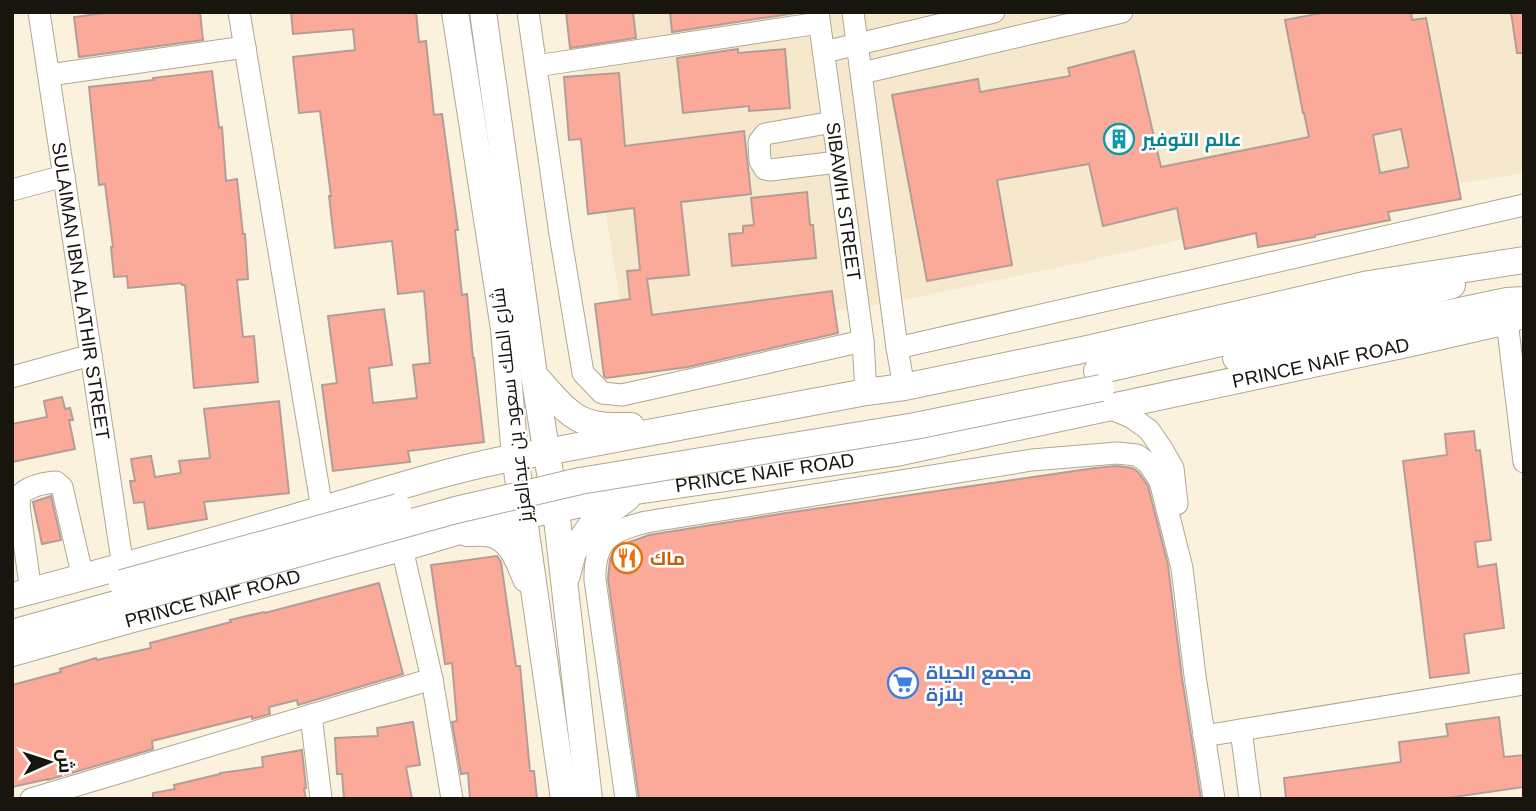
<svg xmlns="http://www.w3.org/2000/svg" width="1536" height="811" viewBox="0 0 1536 811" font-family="Arial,Cairo,sans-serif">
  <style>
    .built { fill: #f5e8cd }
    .building { fill: #fbaa99; stroke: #b49d98; stroke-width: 2; fill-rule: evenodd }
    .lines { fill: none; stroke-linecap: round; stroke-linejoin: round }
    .minor-casing { stroke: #b0a794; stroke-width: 23 }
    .major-casing { stroke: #b0a794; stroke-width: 28 }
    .minor { stroke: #fff; stroke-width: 21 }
    .major { stroke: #fff; stroke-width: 26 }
    .major-bridge-casing { stroke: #b0a794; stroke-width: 28; stroke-linecap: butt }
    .major-bridge { stroke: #fff; stroke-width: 26 }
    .labels { text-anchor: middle; stroke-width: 5; stroke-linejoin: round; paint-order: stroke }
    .culture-label { font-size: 19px; font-weight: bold; fill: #0d838f; stroke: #fff; text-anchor: start }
    .street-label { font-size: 19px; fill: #18150e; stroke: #fff }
    .food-label { font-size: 19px; font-weight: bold; fill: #c56008; stroke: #fff; text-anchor: start }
    .shop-label { font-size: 19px; font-weight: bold; fill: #366cbe; stroke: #fff; text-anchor: start }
  </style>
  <rect width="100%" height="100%" fill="#fbf2de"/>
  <path class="built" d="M573 12H1524V173L1352 201 1074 264 890 303 852 308 628 350Z"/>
  <path class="building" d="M112 12H200L203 40 79 57 74 17Z
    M291 12H416L419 42 426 41 434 115 442 114 458 230H455L462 295 467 294 473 358H474L484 442 408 451 410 462 333 471 322 385 337 383 328 316 384 309 392 365 369 368 373 403 417 398 413 365 430 363 424 291 398 294 392 241 335 248 329 196H331L320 111 299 113 293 57 355 50 353 29 293 34Z
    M566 12H633L636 38 570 48Z
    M670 12H802L672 32Z
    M1327 12H1411L1412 20 1426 18 1461 199 1388 212 1390 220 1315 235V237L1258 247 1256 233 1185 249 1177 208 1103 226 1089 164 997 180 1012 265 927 281 892 95 978 79 980 92 1070 76 1068 68 1134 51 1161 167 1309 137 1304 113H1303L1285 20ZM1401 129 1409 167 1380 173 1373 135Z
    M1511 12H1524V53H1517Z
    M738 49V53L785 49 790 108 749 111V106L683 113 677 58Z
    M212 71 219 128 222 127 226 181 237 179 243 234H245L248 279 237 280 243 337 254 336 258 382 194 388 185 285H182L181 283 128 288 127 276 114 277 111 247H113L105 184 99 185 89 87 154 80 153 78Z
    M619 73 625 146 744 131 751 194 681 202 689 275 647 279 652 315 832 291 838 333 688 367 606 378 604 376 595 304 630 299 627 271 640 270 634 208 588 214 581 139 569 140 564 77Z
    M807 192 810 225H813L816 258 732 266 729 234 743 233V226L754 225 751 198Z
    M62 397 65 409 70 408 73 420H69L75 449 12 462V424L47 417 44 401Z
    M279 401 289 493 204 502 207 519 148 529 144 502 134 503 130 481H135L131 459 151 456 155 477 181 473 179 461 210 458 204 409Z
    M1474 431 1476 451 1480 450 1491 540 1475 542 1478 567 1496 564 1504 628 1464 634 1469 673 1430 678 1403 461 1447 455 1445 434Z
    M1117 466 1132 468 1138 472 1148 486 1168 565 1182 678 1201 799H639L608 579 610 559 613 553 621 545 649 535 786 513 1095 468Z
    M51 496 61 540 42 544 33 502Z
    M497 556 501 562 516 666H520L530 771H534L537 799H470L468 773 461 774 452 722 457 721 452 663 445 664 431 565Z
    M379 583 403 674 298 705 297 700 269 707 270 714 252 719V716L152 741 153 749 48 780V779L12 787V685L61 672 60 669 96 658 97 660 151 648 150 643 231 622 230 620 264 612 265 613Z
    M1499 717 1504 757 1524 755V787L1440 799H1286L1284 778 1401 762 1399 742 1448 736 1446 724Z
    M413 722 420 765 406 767 412 799H344L342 774H337L335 738 378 736 377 728Z
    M302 750 306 788 304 789 306 799H153V793L175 789 174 785 220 774V773L263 767 262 757Z"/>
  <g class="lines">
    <g class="minor-casing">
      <g id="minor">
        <path id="s1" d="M39 12 123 567"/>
        <path d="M239 12 322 509"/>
        <path d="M528 12 560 234 583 373 602 393 622 395 863 341"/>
        <path id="s2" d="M818 12 863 341 866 392"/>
        <path d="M853 12 897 348 904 387"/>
        <path d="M824 52 994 12"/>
        <path d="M536 66 819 23"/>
        <path d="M862 73 1122 12"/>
        <path d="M49 75 245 47"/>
        <path d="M833 122 765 134 759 142 760 161 765 169 770 170 838 162"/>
        <path d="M12 190 64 176"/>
        <path d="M1507 321 1524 462"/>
        <path d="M897 348 1524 205"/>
        <path d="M12 377 91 355"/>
        <path d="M1109 408 1131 417 1149 430 1162 449 1173 468 1177 504"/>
        <path d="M402 548 432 679 452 799"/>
        <path d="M31 592 19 506 20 495C29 486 43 483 56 482L62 487 83 578"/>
        <path d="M311 715 321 799"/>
        <path d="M1241 730 1250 799"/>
        <path d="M1204 736 1524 684"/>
        <path d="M31 799 432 679"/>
        <path d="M626 799 595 580C594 540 610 531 646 522L1032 460 1117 453 1137 455 1148 463 1160 481 1182 568 1195 676 1214 799"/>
      </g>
    </g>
    <g class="major-casing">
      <g id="major">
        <path d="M455 12 504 329 515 456 564 799"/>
        <path d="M483 12 534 375 556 510 589 799"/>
        <path d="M1236 358 1507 301 1524 300"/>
        <path d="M1097 371 1371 309 1452 285"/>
        <path d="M534 375C547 389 564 412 582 420 597 427 615 426 631 426"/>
        <path d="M467 533C474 533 483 532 491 534 512 539 519 562 526 579"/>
        <path d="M567 575 573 552 593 523 627 498"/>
        <path d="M12 596C115 569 217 540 320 510 395 488 469 463 546 452L866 392 904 387 1092 348 1369 284 1524 260"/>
        <path d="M12 633 123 602"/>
        <path id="s3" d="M12 653 129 620 402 548 476 526 524 515 556 510 629 492 896 453 1411 343 1507 321 1524 314"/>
      </g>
    </g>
    <use href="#minor" class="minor"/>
    <use href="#major" class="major"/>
    <g class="major-bridge-casing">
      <path id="major-bridge" d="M122 583 398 507
        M123 602 456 510 580 481 915 426 1101 388"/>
    </g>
    <use href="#major-bridge" class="major-bridge"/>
  </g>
  <defs>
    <g id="building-ring" transform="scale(1.575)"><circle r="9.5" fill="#fff" stroke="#0f9aa8" stroke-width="1.5"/><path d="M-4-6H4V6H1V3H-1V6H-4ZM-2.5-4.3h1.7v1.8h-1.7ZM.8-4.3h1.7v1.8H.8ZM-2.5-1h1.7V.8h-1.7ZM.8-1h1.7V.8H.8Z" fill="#0f9aa8"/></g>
    <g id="restaurant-ring" transform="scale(1.575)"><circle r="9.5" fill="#fff" stroke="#e8710a" stroke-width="1.5"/><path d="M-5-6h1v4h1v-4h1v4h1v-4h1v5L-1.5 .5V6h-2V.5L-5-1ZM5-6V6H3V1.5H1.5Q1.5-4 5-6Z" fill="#e8710a"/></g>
    <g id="supermarket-ring" transform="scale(1.575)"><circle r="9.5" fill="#fff" stroke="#3f7fe0" stroke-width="1.5"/><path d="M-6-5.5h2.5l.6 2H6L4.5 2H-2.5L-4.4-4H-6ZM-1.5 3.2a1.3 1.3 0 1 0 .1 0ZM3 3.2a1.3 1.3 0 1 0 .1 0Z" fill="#3f7fe0"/></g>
  </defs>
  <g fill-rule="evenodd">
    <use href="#building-ring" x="1119" y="139"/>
    <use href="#restaurant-ring" x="627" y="558"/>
    <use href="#supermarket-ring" x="903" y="683"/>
  </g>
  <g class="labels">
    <g class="culture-label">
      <text x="1142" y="146">عالم التوفير</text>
    </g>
    <g class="street-label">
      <text dy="7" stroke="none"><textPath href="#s2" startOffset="191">SIBAWIH STREET</textPath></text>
      <text dy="7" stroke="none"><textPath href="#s1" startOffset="282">SULAIMAN IBN AL ATHIR STREET</textPath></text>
      <text dy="7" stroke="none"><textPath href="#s3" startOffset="1342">PRINCE NAIF ROAD</textPath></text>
      <text transform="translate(511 405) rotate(-97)" y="7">شارع الملك سعود بن عبدالعزيز</text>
      <text dy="7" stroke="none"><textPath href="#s3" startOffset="775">PRINCE NAIF ROAD</textPath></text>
      <text dy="7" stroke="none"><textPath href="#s3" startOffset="208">PRINCE NAIF ROAD</textPath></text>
    </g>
    <g class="food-label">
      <text x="650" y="565">ماك</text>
    </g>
    <g class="shop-label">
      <text x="926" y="679">مجمع الحياة<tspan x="926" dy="22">بلازة</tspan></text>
    </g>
  </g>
  <rect width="1536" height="811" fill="none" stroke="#18150e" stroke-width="28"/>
  <g transform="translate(49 762) rotate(87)" stroke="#ffffff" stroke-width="5" paint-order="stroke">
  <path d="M0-5L12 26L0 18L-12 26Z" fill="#18150e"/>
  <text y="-10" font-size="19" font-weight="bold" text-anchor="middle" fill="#18150e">ش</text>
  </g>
</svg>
